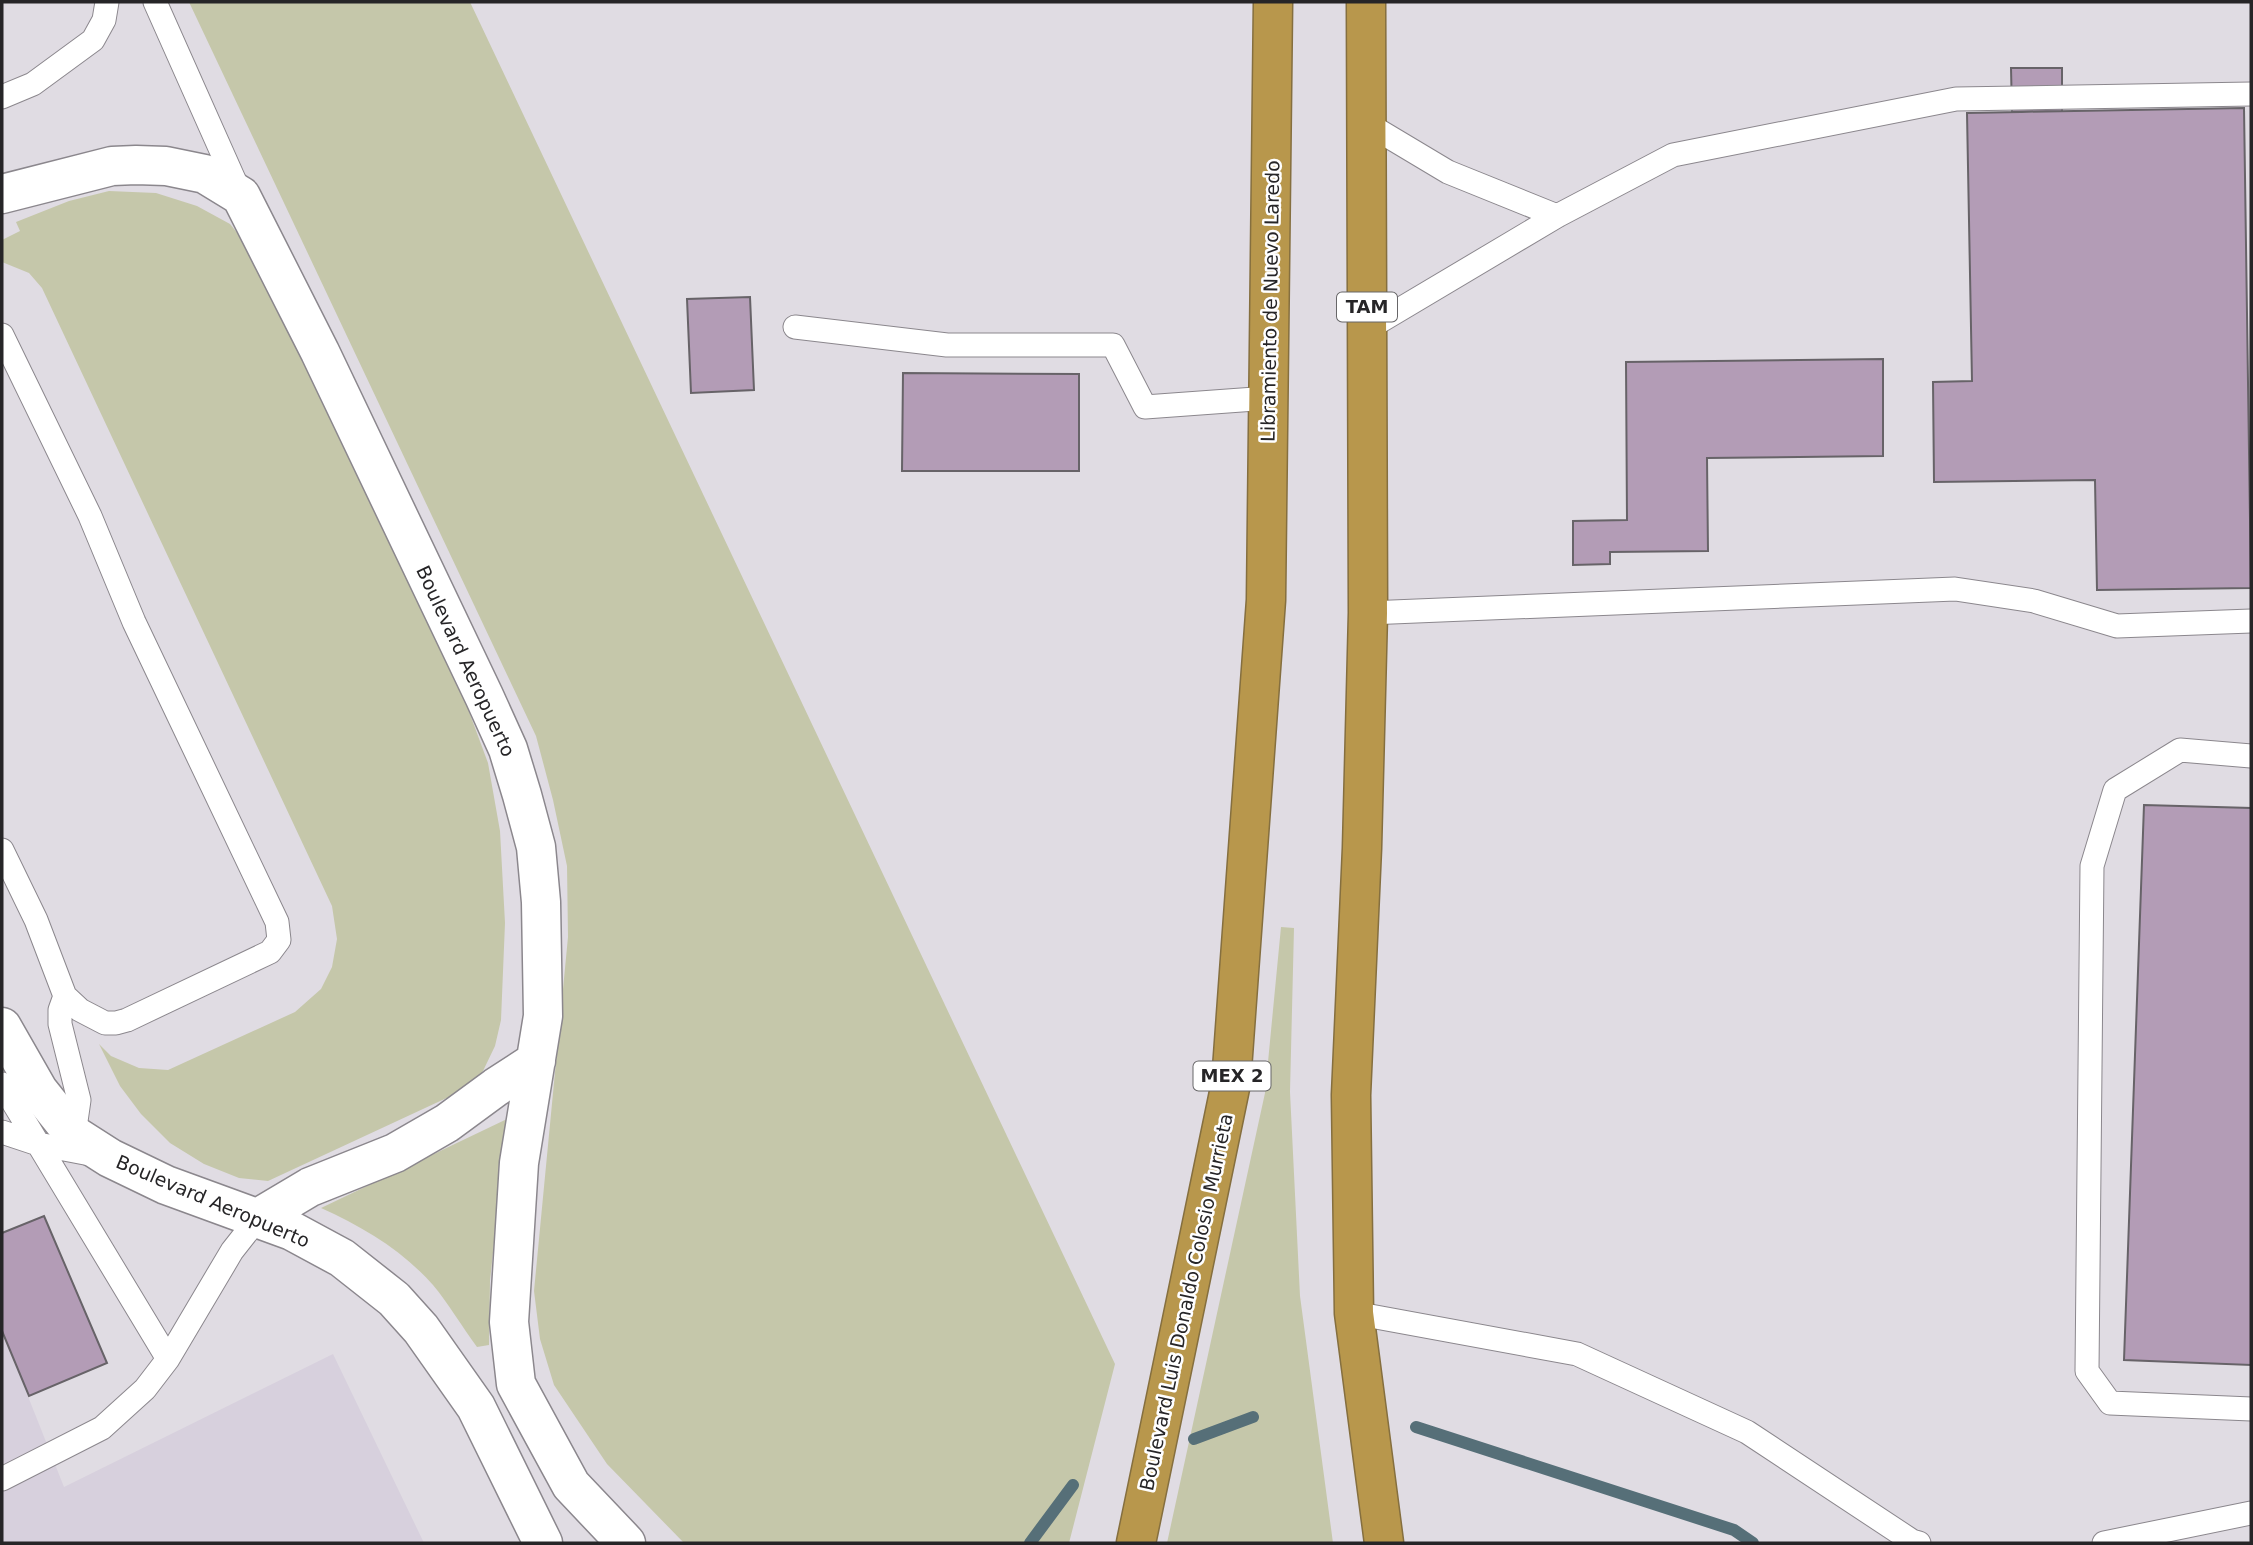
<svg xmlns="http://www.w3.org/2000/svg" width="2253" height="1545" viewBox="0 0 2253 1545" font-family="'DejaVu Sans',sans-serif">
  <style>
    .built { fill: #d7d0dd }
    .green { fill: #c5c7aa }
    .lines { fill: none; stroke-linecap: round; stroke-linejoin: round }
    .stream { stroke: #566f78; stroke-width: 12 }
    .building { fill: #b39cb6; stroke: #676368; stroke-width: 2 }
    .lane-casing { stroke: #8b878d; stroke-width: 25 }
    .street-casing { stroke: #8b878d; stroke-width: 41 }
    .highway-casing { stroke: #856f3f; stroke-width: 41 }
    .lane { stroke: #fff; stroke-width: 23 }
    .street { stroke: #fff; stroke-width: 38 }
    .highway { stroke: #b8974c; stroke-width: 38 }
    .labels { text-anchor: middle; stroke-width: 5; stroke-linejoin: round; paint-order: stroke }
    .shield { fill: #fff; stroke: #676668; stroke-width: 2 }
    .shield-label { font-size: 18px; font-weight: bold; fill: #262527 }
    .street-label { font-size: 19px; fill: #262527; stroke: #fff }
  </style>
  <rect width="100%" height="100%" fill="#e0dce3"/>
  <path class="built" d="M2 1331 64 1487 333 1354 424 1543H2Z"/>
  <path class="green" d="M189 2H470L1115 1364 1069 1543H684L607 1464 554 1385 540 1339 534 1291 568 937 567 866 553 800 536 736Z
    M109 191 156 193 197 206 230 224 256 256 454 671 488 763 500 831 505 923 501 1020 495 1046 483 1071 466 1089 268 1181 239 1178 204 1164 170 1143 141 1114 120 1086 99 1044 111 1056 139 1068 168 1070 295 1012 321 989 332 967 337 939 332 906 42 288 29 273 2 262V240L20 231 16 222 69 201Z
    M1281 927 1294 928 1290 1092 1300 1296 1333 1543H1167L1265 1093Z
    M507 1119 490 1281 489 1345 477 1347C462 1327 449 1304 433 1285 402 1250 363 1227 321 1208Z"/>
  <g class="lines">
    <path class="stream" d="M1416 1427 1734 1530 1753 1543
      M1194 1439 1253 1417
      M1030 1543 1073 1485"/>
  </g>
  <path class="building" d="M2011 68H2062V111L2012 112Z
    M2244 108 2251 588 2097 590 2095 480 1934 482 1933 382 1972 381 1967 113Z
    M750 297 754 390 691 393 687 299Z
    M1883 359V456L1707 458 1708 551 1610 552V564L1573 565V521L1627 520 1626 362Z
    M903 373 1079 374V471H902Z
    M2144 805 2251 808V1365L2124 1360Z
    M44 1216 107 1363 29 1396 2 1331V1233Z"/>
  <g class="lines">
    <g class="lane-casing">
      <path id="lane" d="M155 2 240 193
        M2 97 33 84 93 40 104 20 107 2
        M1366 123 1448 172 1557 216
        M795 327 947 345H1113L1145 407 1269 398
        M1367 329 1557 216 1673 155 1956 99 2251 94
        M2 335 90 516 134 622 277 922 279 940 270 952 127 1020 116 1023H105L80 1010 65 996 36 920 2 850
        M1368 613 1955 589 2034 601 2117 626 2251 621
        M2251 756 2180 750 2115 790 2092 866 2087 1371 2110 1403 2251 1409
        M65 996 60 1010V1024L79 1100 74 1135
        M2 1084 168 1359
        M2 1132 38 1144 90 1154
        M1354 1313 1577 1354 1747 1432 1912 1541 1919 1543
        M2 1479 102 1428 145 1389 168 1359 232 1251 258 1218
        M2104 1543 2251 1513"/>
    </g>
    <g class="street-casing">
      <path id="street" d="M2 194 112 166 136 165 166 166 205 174 241 196 320 352 484 696 508 749 522 795 536 847 541 902 543 1016 519 1163 509 1322 516 1384 571 1485 626 1543
        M2 1027 38 1090 74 1135 110 1158 166 1185 292 1231 342 1258 394 1299 421 1329 476 1407 543 1543
        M258 1218 310 1187 395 1153 447 1123 496 1087 536 1061"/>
    </g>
    <g class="highway-casing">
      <path id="highway" d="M1366 2 1368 613 1362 848 1351 1095 1354 1313 1384 1543
        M1136 1543 1231 1083 1266 600 1273 2"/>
    </g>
    <use href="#lane" class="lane"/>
    <use href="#street" class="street"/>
    <use href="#highway" class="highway"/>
  </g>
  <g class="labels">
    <g class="shield">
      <rect x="1337" y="292.5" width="60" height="29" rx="5"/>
      <rect x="1193.5" y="1061.5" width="77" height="29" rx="5"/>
    </g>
    <g class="shield-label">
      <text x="1367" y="313">TAM</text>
      <text x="1232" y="1082">MEX 2</text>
    </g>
    <g class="street-label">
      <text transform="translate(1270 301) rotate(-89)" y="7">Libramiento de Nuevo Laredo</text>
      <text transform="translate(466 661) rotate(65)" y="7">Boulevard Aeropuerto</text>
      <text transform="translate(213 1201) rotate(23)" y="7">Boulevard Aeropuerto</text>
      <text transform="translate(1186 1302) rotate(-78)" y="7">Boulevard Luis Donaldo Colosio Murrieta</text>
    </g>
  </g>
  <rect width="2253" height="1545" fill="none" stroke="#262527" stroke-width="7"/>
</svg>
